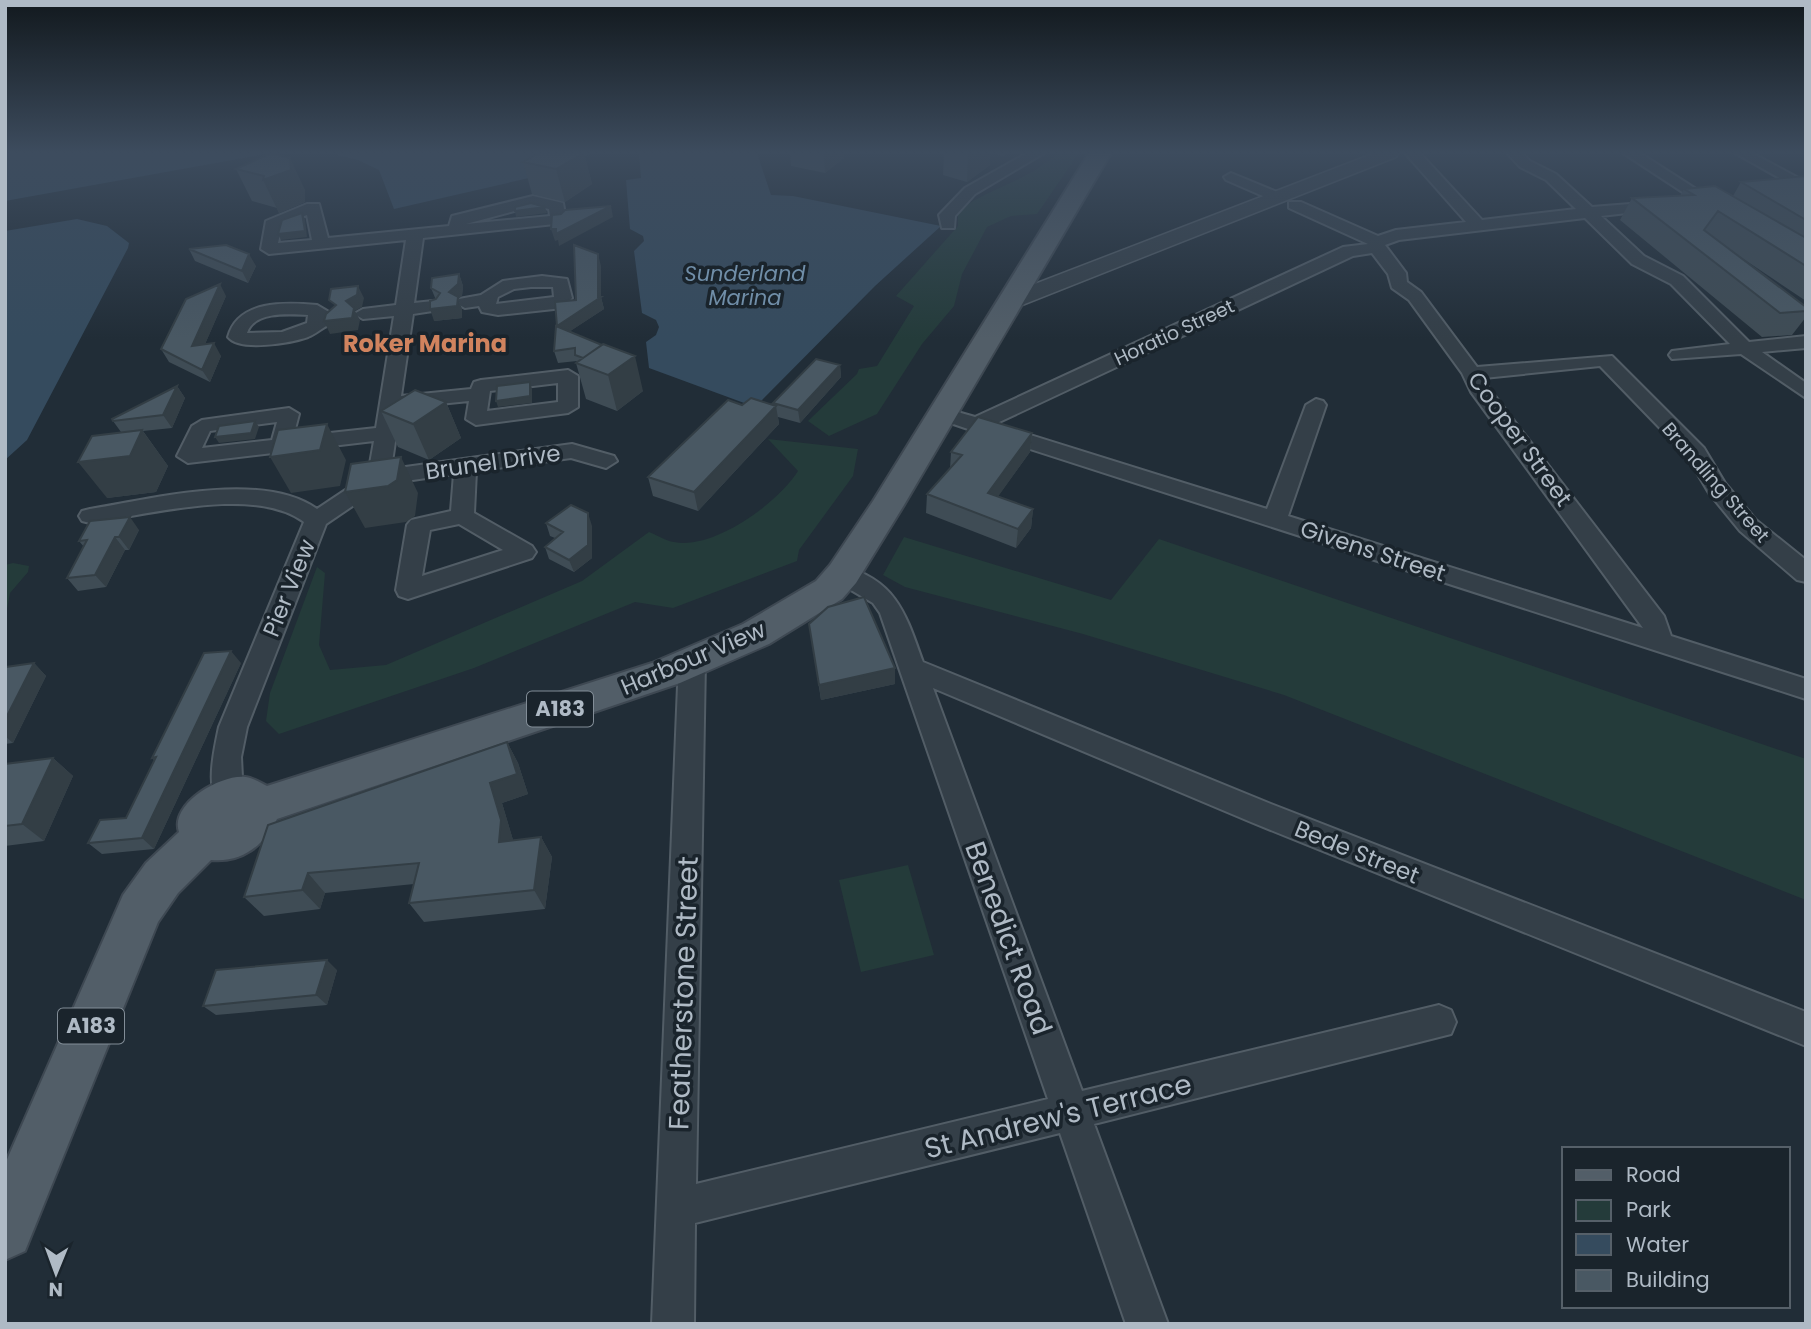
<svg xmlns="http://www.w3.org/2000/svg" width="1811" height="1329" viewBox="0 0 1811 1329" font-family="Poppins,sans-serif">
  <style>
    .green { fill: #243b3a }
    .water { fill: #354b5e }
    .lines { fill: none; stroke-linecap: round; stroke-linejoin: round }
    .minor-casing { stroke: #525d66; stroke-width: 4 }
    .tertiary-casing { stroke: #525d66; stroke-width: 3 }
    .primary-casing { stroke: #3e4852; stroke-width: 4 }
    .minor { fill: #343f48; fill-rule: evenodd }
    .tertiary { fill: #343f48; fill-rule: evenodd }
    .primary { fill: #525e68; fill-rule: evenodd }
    .wall { fill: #3f4c55 }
    .shaded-wall { fill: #333e45 }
    .building { fill: #495863; stroke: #333e45; stroke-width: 2 }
    .labels { text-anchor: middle; stroke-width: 7; stroke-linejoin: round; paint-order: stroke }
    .far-street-label { font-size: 19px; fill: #afbac5; stroke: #1a242c }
    .far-water-label { font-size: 21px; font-style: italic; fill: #708ea8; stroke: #1a242c }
    .shield { fill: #1a242c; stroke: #828d97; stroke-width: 2 }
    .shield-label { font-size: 21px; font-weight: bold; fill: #afbac5 }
    .street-label { font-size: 23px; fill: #afbac5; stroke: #1a242c }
    .far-district-label { font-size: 24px; font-weight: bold; fill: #d1835e; stroke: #1a242c }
    .near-street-label { font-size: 28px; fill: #afbac5; stroke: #1a242c }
  </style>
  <rect width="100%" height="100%" fill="#212d37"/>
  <path class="green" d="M1057 153H1079L1037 214 1011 216 987 227 962 274 954 306 922 344 877 414 829 436 808 421 857 374 859 369 877 366 914 306 896 296 958 226V211C988 188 1031 180 1057 153Z
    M768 439 858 449 853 476 799 550 797 561 673 608 635 602 474 668 279 734 266 721 270 693 317 567 325 573 319 645 330 670 386 665 582 581 649 532C657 535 666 541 674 542 714 550 778 503 798 471Z
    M904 537 1111 600 1159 539 1806 759V900L1284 695 1083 634 905 587 883 575Z
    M13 563 29 566 28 572 10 593 5 620V565Z
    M908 865 934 955 861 972 839 880Z"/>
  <path class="water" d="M5 153H271L5 201Z
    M329 153H605L586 155 564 170 394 209 379 170 358 160Z
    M639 153H757L771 195 793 196 941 226 875 286 755 407 649 368 646 342 656 335 659 327 656 320 642 313 634 251 644 241 643 236 630 229 626 180 641 178Z
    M77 219 107 226 129 243 128 248 27 440 5 460V231Z"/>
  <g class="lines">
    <g class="minor-casing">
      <path id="minor" d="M1027 153H1044L975 194 955 216 954 228H942L939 215 965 188Z
        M1405 153H1420L1482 220 1576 209 1546 180 1520 167 1507 153H1522L1530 161 1556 174 1592 207 1668 201V207L1662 209 1601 216 1644 256 1683 276 1749 342 1806 336V348L1762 352 1806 383V398L1741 354 1672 359 1669 355 1672 351 1730 344 1671 284 1632 264 1585 218 1399 240 1385 245 1406 273 1407 282 1421 292 1477 367 1612 356 1704 448 1725 483 1756 520 1806 560V582L1797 580 1740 531 1709 493 1687 456 1600 366 1484 378 1488 387 1664 616 1671 636 1806 679V699L968 429 933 417 930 413 940 407 975 417 1343 247 1368 244 1289 208V202H1301L1378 236 1396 230 1466 222ZM1372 253 1388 274 1392 288 1409 300 1462 373 1471 392 1643 628 1288 516 1326 405 1323 401 1316 399 1306 405 1267 509 995 424 1353 256Z
        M1623 153H1640L1724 207 1722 210H1710Z
        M1735 153H1752L1806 182V193Z
        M1231 173 1282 194 1285 197 1277 202 1272 200 1226 180 1224 177Z
        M533 196 563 203 566 220 564 223 423 238 414 303 433 301 442 306 439 310 413 314 401 396 471 389 474 382 481 380 568 370 578 376V407L568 413 476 425 466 419 469 401 400 408 391 469 572 444 614 456 617 461 606 468 571 458 476 471 474 513 532 546 536 552 532 558 408 599 399 596 396 590 407 525 411 520 451 511 454 474 385 484 326 524 247 727 241 757 243 798 238 807 228 810 218 807C206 784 214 751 219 727L304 522C255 485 147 515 90 523L82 521 79 516 82 511 90 509C152 499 262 470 317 509L368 475 374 441 188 463 177 456 192 426 202 420 289 408 299 414 293 437 376 428 394 316 363 319 354 314 363 309 396 305 406 240 269 254 261 249 266 221 307 204H319L328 238 449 226 452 216ZM533 206 549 209 550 216 466 224ZM307 215 312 240 278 243 282 224ZM558 383V402L487 411 490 391ZM277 422 272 440 202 448 210 431ZM459 524 503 550 422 576 430 530Z
        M542 276 567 279 572 298 563 308 498 315 482 312 479 306 465 308 456 303 459 299 481 295 503 281ZM531 287H553L554 297 496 304 498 297 514 289Z
        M317 305 339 318 336 322C324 325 320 332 308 337 291 343 240 352 228 337 238 300 285 302 317 305ZM308 315 307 323 282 332 247 333C254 311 289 314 308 315Z
        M843 566C897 581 906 615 923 662L1271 804 1806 1012V1046L1251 822 933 688 1082 1091 1439 1005 1451 1010 1456 1022 1451 1034 1094 1124 1168 1324H1126L1060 1133 695 1223 694 1324H652L679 661 683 654 692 651 701 654 705 661 696 1184 1048 1099 880 613 873 603 834 580 831 574 834 568Z"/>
    </g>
    <g class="tertiary-casing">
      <path id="tertiary" d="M1375 153H1399L1396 157 1017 307 1009 308 998 302 1001 297Z"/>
    </g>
    <g class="primary-casing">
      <path id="primary" d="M1089 153H1111L904 505 856 583 842 599 769 644 680 683 277 819C264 846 241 863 211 860L178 893 158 922 25 1251 5 1260V1164L123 895 146 863 179 832C169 804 222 773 246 777 253 778 261 783 267 786L652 663 743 624 816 581 830 565 873 501Z"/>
    </g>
    <use href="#minor" class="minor"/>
    <use href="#tertiary" class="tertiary"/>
    <use href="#primary" class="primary"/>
  </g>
  <path class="wall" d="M271 153 305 190V202L279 213 277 208 252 201 236 169Z
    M584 153 592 184 565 202 532 194 523 162Z
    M790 153H844V158L825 173 791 166Z
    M944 153H1008L1004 156 990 153V165L967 182 943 175Z
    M1806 176V301L1736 254 1806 307V317L1792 335 1762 337 1620 220 1632 198 1680 196 1684 189 1733 196 1741 182Z
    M189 249 256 266 248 283 195 261Z
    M601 266V297L604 309 570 331 643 391 617 411 586 399 576 363 577 361 558 363 554 351 576 300Z
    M459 274 463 286 462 296 458 299 462 309V318L434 321 436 300 431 288Z
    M226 296 205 344 221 356 210 382 169 362 161 349Z
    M840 365 841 377 800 423 778 417 779 424 698 511 653 496 648 477Z
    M177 386 185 398 172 428 143 431 168 466 156 492 107 498 121 432 113 421Z
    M446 402 461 438 429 460 398 447 381 411Z
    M1032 433 1030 452 998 496 1033 509 1031 528 1016 548 926 513 927 494 950 469 951 452Z
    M546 523 592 526V558L574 572 549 559 545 547 555 538 550 536Z
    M139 530 129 550H125L106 587 78 591 67 578 84 547 79 541Z
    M809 624 895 684 821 700Z
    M34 663 46 676 13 743 5 744V669Z
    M241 663 154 849 102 854 88 843 126 818 155 761 152 758Z
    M507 742 518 763 528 794 502 803 513 840 541 837 552 857 545 909 424 922 409 903 414 884 325 893 320 909 264 916 244 897Z
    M53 758 73 776 44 841 5 846V764Z
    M337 970 327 1005 216 1015 203 1006Z"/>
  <path class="shaded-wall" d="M584 153 592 184 565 202 556 169Z
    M824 153H844V158L825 173Z
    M968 153H990V165L967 182Z
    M290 158 305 190V202L279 213 263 180Z
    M611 206 613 217 559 246 558 240 555 241 551 229Z
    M545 207 547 213 516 217 515 211Z
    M302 213 305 219 307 237 281 240 278 234Z
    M249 254 256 266 248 283 242 271Z
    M598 254 601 266V297L604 309 560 338 557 326 598 299Z
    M459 274 463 286 462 296 458 299 462 309V318L434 321 430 309 449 292Z
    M220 284 226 296 199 358 192 346Z
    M358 286 364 298 362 307 355 311 360 320 358 330 330 334 324 321 346 301Z
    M214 343 221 356 210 382 202 370Z
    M635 356 643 391 617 411 608 375Z
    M840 365 841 377 800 423 798 410Z
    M530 382 532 389V403L498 407 496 401Z
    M177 386 185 398 172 428 163 415Z
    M446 402 461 438 429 460 413 424Z
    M776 406 779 424 698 511 694 492Z
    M255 421 259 427 255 439 219 443 215 437Z
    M327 424 346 460 340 486 291 493 270 457Z
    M142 430 168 466 156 492 107 498 78 462Z
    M1032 433 1030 452 987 512 988 493Z
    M401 457 418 493 415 516 406 522 365 528 345 492Z
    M1033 509 1031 528 1016 548 1018 529Z
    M588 513 592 526V558L574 572 569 560Z
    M130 517 139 530 129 550 119 537Z
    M115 537 125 550 106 587 95 575Z
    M231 651 241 663 154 849 142 838Z
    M34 663 46 676 13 743 5 736V720Z
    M895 668V684L821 700 819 685Z
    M507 742 518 763 528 794 502 803 513 840 499 842 490 783Z
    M53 758 73 776 44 841 22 824Z
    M541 837 552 857 545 909 534 890Z
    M308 873 325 893 320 909 302 890Z
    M327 960 337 970 327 1005 316 995Z"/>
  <path class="building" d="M271 153 290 158 291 170 263 180 264 176 236 169Z
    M539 153H584L556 169 523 162Z
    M1806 176V220L1741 182Z
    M1715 186 1806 238V266L1718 211 1704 230 1806 307V311L1780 313 1632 198 1694 195 1684 189Z
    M531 203 545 207 515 211V207Z
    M611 206 556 234V229H551L552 215 561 214 565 210Z
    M302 213 305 231 278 234 282 220Z
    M226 245 249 254 242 271 189 249Z
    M574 245 598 254V297H601L557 326 555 302 576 300Z
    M459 274 458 284 449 292 458 297 457 306 430 309V301L436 299 440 293 431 288 432 278Z
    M220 284 192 346 214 343 202 370 161 349 186 299Z
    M358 286 357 295 346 301 354 308 352 318 324 321 326 314 336 305 329 300 331 289Z
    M556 326 602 345 583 358 575 355V348L554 351Z
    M603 344 635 356 608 375 576 363Z
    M816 359 840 365 798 410 773 403Z
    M530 382V396L496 401 497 386Z
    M177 386 163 415 113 421 112 419Z
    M415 390 446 402 413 424 381 411Z
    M751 398 776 406 694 492 648 477 728 400 742 405Z
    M978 417 1032 433 988 493 1033 509 1018 529 927 494 962 455 951 452Z
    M255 421 251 433 215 437 219 426Z
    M327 424 320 450 270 457 278 430Z
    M142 430 130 456 78 462 92 436Z
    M401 457 397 480 388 486 345 492 351 464Z
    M571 505 588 513V545L569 560 545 547 563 532 546 523Z
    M130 517 119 537H115L95 575 67 578 87 540 79 541 90 521Z
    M864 597 895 668 819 685 809 624 828 607Z
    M231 651 142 838 88 843 100 820 126 818 156 757 152 758 204 653Z
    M34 663 5 720V669L6 667Z
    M507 742 517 774 490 783 501 820 499 842 541 837 534 890 409 903 419 863 308 873 302 890 244 897 268 825Z
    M53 758 22 824 5 826V764Z
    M327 960 316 995 203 1006 216 970Z"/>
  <linearGradient id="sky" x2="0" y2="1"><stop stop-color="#12191e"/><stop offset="0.45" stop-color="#3d4c5e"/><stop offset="1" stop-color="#3d4c5e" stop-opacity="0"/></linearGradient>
  <rect width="1811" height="339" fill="url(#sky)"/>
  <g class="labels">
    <g class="far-street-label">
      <text transform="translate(1174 332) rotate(-25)" y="7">Horatio Street</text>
      <text transform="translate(1716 482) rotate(49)" y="7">Brandling Street</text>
    </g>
    <g class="far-water-label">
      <text x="745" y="281">Sunderland<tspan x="745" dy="24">Marina</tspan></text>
    </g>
    <g class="shield">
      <rect x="527" y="691.5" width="66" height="35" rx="5"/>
      <rect x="58" y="1008.5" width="66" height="35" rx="5"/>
    </g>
    <g class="shield-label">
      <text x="560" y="716">A183</text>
      <text x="91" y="1033">A183</text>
    </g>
    <g class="street-label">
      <text transform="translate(1520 439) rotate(54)" y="8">Cooper Street</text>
      <text transform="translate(493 462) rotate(-8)" y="8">Brunel Drive</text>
      <text transform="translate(1373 551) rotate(18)" y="8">Givens Street</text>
      <text transform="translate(289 588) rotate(-68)" y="8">Pier View</text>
      <text transform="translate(693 658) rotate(-23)" y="8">Harbour View</text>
      <text transform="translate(1357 852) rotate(22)" y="8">Bede Street</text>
    </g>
    <g class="far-district-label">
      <text x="425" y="352">Roker Marina</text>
    </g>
    <g class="near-street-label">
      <text transform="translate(1009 938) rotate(70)" y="10">Benedict Road</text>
      <text transform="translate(683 993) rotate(-88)" y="10">Featherstone Street</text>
      <text transform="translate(1058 1116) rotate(-14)" y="10">St Andrew's Terrace</text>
    </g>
  </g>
  <rect width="1811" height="1329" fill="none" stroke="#afbac5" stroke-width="14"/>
  <rect x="1562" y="1147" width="228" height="161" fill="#1a242c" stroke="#566069" stroke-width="2"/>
  <rect x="1576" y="1170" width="35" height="10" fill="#525e68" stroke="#566069" stroke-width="2"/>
  <text x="1626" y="1182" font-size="21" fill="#afbac5">Road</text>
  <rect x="1576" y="1200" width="35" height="21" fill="#243b3a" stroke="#566069" stroke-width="2"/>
  <text x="1626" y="1217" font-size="21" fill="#afbac5">Park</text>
  <rect x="1576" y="1234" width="35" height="21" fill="#354b5e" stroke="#566069" stroke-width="2"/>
  <text x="1626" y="1252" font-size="21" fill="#afbac5">Water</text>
  <rect x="1576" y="1270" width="35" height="21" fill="#495863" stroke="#566069" stroke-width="2"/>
  <text x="1626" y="1287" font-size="21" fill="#afbac5">Building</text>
  <g transform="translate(56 1273) rotate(181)" stroke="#1a242c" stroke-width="5" paint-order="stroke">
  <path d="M0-5L12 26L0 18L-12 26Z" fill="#afbac5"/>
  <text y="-10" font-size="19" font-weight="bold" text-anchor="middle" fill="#afbac5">N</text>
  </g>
</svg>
